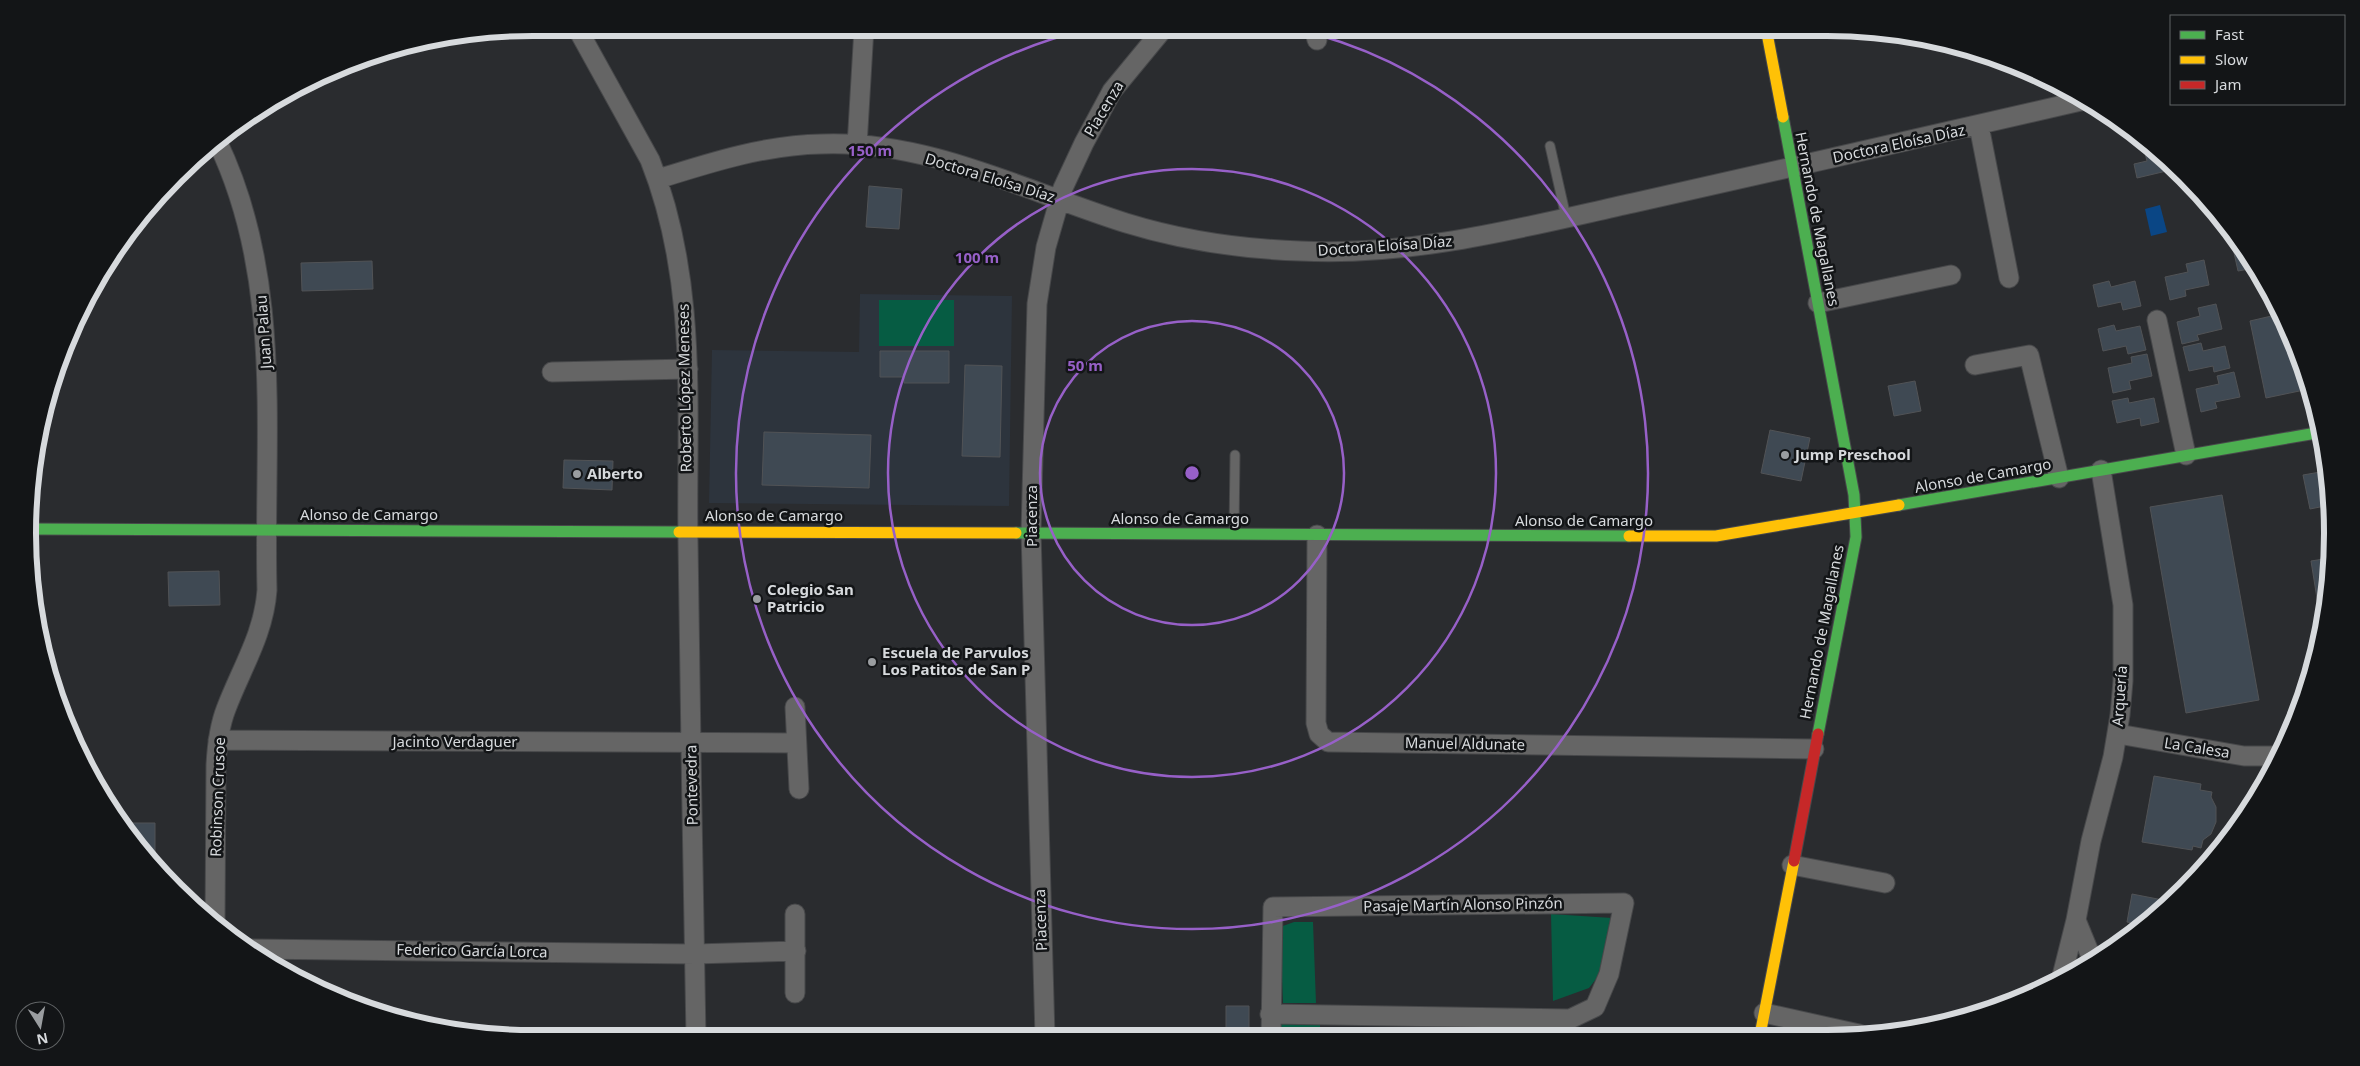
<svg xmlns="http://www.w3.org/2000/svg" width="2360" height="1066" viewBox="0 0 2360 1066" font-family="'Noto Sans',sans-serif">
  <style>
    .built { fill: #2d343d }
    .green { fill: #065c43 }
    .water { fill: #0a4685 }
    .building { fill: #3f4953; stroke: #515356 }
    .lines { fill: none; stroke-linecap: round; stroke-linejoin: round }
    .lane-casing { stroke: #47484a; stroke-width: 11 }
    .street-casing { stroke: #47484a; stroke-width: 21 }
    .fast-casing { stroke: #47484a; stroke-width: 13 }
    .slow-casing { stroke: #47484a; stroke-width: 13 }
    .jam-casing { stroke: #47484a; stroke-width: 13 }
    .lane { stroke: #656565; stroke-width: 9 }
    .street { stroke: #656565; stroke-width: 19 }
    .fast { stroke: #4caf50; stroke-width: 11 }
    .slow { stroke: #ffc107; stroke-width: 11 }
    .jam { stroke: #c62828; stroke-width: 11 }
    .ring { fill: none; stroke: #9760c8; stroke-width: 2.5 }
    .poi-dot { fill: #9a9da0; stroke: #131517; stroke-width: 2 }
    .labels { text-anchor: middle; stroke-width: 5; stroke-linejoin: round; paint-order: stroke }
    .street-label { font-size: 15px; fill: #d7dadd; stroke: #131517 }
    .poi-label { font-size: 15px; font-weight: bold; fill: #d7dadd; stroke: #131517; text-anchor: start }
    .rim { fill: none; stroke: #d7dadd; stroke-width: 6 }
    .centre { fill: #9760c8; stroke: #131517; stroke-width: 2.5 }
    .ring-label { font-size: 15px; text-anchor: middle; font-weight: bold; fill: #9760c8; stroke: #131517; stroke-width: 5; stroke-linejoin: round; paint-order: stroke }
  </style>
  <rect width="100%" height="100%" fill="#2a2c2f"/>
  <path class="built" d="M860 294 1012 296 1009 506 709 503 712 350 859 352Z"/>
  <path class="green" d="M879 300H954V346H879Z
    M1551 914 1612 918 1603 970 1589 988 1553 1001Z
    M1294 922H1313L1316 1003H1283L1280 927Z
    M1279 1021H1320V1036H1280Z"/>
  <path class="water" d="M2160 205 2167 232 2151 236 2145 209Z"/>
  <path class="building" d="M2142 141 2174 167 2175 169 2137 178 2134 164 2147 161Z
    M869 186 902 189 899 229 866 227Z
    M2229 230 2247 252 2255 268 2238 271Z
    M2204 260 2209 285 2185 290 2186 296 2170 300 2165 277 2188 272 2186 264Z
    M372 261 373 289 302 291 301 263Z
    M2109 281 2111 287 2135 281 2141 306 2123 310 2121 302 2098 307 2093 285Z
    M2216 304 2222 329 2197 335 2199 340 2182 344 2177 322 2200 316 2198 308Z
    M2280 314 2294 339 2309 389 2266 398 2250 321Z
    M2114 325 2116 331 2140 326 2146 350 2128 354 2126 346 2103 351 2098 329Z
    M2201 343 2203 351 2225 346 2230 368 2214 372 2213 366 2189 371 2183 347Z
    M880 351H949V383H904V377H880Z
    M2147 354 2152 376 2129 381 2131 389 2113 393 2108 368 2132 363 2131 357Z
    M965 365 1002 366 1000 457 962 456Z
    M2234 372 2240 397 2215 402 2217 408 2201 412 2196 389 2219 384 2217 376Z
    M1915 381 1921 411 1894 416 1888 386Z
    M2128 398 2129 403 2154 398 2159 422 2141 426 2140 418 2117 423 2112 401Z
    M1770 430 1810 438 1801 481 1761 473Z
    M764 432 871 435 869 488 762 485Z
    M564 460 613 461 612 490 563 488Z
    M2326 471 2330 505 2310 509 2303 475Z
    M2222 495 2259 700 2186 713 2150 507Z
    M2330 558 2325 610 2319 611 2311 561Z
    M219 571 220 605 169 606 168 572Z
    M2154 776 2201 784 2200 790 2212 792 2211 797 2216 807V822L2211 834 2203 840 2201 848 2193 846 2192 850 2142 842Z
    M131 823H155V865L131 839Z
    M2132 894 2168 901 2144 925 2127 922Z
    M1226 1006H1249V1036H1226Z"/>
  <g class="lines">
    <g class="lane-casing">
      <path id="lane" d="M1550 146 1566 217
        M1234 532 1235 455"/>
    </g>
    <g class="street-casing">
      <path id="street" d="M577 28 650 160C699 283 686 413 688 541 690 707 693 872 696 1038
        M1314 28 1317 40
        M1979 126 2009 278
        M857 146 864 28
        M658 179C712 162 765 145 822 144 929 140 1027 192 1126 223 1181 240 1243 249 1300 251 1413 257 1524 227 1633 203 1784 169 1934 135 2085 100
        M1818 303 1951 275
        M2157 320 2186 455
        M1975 365 2029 355 2059 478
        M552 372 688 369
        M1317 535 1316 723 1319 734 1328 742 1814 749
        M795 707 799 789
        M2118 734 2244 756H2277
        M218 740 795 743
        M1792 865 1885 883
        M2076 920 2092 959
        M215 924 216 765C217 746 219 727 226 709 241 669 264 634 267 590 263 440 285 281 217 141
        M249 949 695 954 796 951
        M2062 976 2076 920 2091 841 2113 757 2120 715 2123 681V605L2101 470
        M795 993V914
        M1764 1013 1859 1034
        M1270 1014 1570 1019 1595 1007 1609 974 1624 903 1273 907 1271 1036
        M1045 1037 1031 532 1037 304 1046 247 1063 188 1084 143 1112 91 1164 28"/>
    </g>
    <g class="fast-casing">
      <path id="fast" d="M1783 117 1854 495 1856 537 1818 734
        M1899 505 2322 432
        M28 529 679 532
        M1016 533 1629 536"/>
    </g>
    <g class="slow-casing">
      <path id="slow" d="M1766 28 1783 117
        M679 532 1016 533
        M1629 536H1716L1899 505
        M1760 1035 1794 861"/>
    </g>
    <g class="jam-casing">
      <path id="jam" d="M1794 861 1818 734"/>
    </g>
    <use href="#lane" class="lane"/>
    <use href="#street" class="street"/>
    <use href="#fast" class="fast"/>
    <use href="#slow" class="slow"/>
    <use href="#jam" class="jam"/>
  </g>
  <g class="ring">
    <circle cx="1192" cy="473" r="152"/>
    <circle cx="1192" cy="473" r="304"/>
    <path d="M1291 28A456 456 0 1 1 1093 28"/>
  </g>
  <g class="poi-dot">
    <circle cx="1785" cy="455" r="5"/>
    <circle cx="577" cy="474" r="5"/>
    <circle cx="757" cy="599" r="5"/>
    <circle cx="872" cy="662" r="5"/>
  </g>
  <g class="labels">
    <g class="street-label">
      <text transform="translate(1104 109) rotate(-59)" y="5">Piacenza</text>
      <text transform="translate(1899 144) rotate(-12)" y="5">Doctora Eloísa Díaz</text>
      <text transform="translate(990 178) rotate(17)" y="5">Doctora Eloísa Díaz</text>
      <text transform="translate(1817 219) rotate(79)" y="5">Hernando de Magallanes</text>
      <text transform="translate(1385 246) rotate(-4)" y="5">Doctora Eloísa Díaz</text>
      <text transform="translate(264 332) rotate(-94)" y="5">Juan Palau</text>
      <text transform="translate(685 388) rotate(-91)" y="5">Roberto López Meneses</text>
      <text transform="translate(1983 476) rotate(-10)" y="5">Alonso de Camargo</text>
      <text x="369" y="520">Alonso de Camargo</text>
      <text x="774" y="521">Alonso de Camargo</text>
      <text transform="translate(1032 516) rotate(-90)" y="5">Piacenza</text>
      <text x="1180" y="524">Alonso de Camargo</text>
      <text x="1584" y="526">Alonso de Camargo</text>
      <text transform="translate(1822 632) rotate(-79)" y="5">Hernando de Magallanes</text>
      <text transform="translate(2120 696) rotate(-86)" y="5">Arquería</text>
      <text x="455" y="747">Jacinto Verdaguer</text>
      <text transform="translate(1465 744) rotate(1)" y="5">Manuel Aldunate</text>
      <text transform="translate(2197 748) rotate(9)" y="5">La Calesa</text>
      <text transform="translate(692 785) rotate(-91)" y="5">Pontevedra</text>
      <text transform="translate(218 797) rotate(-88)" y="5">Robinson Crusoe</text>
      <text transform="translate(1463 905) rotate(-1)" y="5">Pasaje Martín Alonso Pinzón</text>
      <text transform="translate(1041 920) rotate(-92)" y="5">Piacenza</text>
      <text transform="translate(472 951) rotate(1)" y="5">Federico García Lorca</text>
    </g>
    <g class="poi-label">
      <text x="1795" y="460">Jump Preschool</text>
      <text x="587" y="479">Alberto</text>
      <text x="767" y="595">Colegio San<tspan x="767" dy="17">Patricio</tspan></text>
      <text x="882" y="658">Escuela de Parvulos<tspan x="882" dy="17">Los Patitos de San P</tspan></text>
    </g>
  </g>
  <path d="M0 0H2360V1066H0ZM533 36H1827A497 497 0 0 1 2324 533V533A497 497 0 0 1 1827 1030H533A497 497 0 0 1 36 533V533A497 497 0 0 1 533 36Z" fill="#131517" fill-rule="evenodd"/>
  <path class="rim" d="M533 36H1827A497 497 0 0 1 2324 533V533A497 497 0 0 1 1827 1030H533A497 497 0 0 1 36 533V533A497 497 0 0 1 533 36Z"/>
  <circle cx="1192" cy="473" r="8" class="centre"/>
  <g class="ring-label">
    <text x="870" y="156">150 m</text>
    <text x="977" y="263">100 m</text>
    <text x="1085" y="371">50 m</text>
  </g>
  <rect x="2170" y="15" width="175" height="90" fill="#131517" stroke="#616466"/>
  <rect x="2180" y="31" width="25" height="8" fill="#4caf50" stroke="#616466"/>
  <text x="2215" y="40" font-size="15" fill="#d7dadd">Fast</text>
  <rect x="2180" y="56" width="25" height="8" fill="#ffc107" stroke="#616466"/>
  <text x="2215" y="65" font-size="15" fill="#d7dadd">Slow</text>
  <rect x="2180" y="81" width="25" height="8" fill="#c62828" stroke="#616466"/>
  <text x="2215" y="90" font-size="15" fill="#d7dadd">Jam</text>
  <g transform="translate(40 1026) rotate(169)"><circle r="24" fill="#131517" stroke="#616466"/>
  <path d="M0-4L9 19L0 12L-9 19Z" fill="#9a9da0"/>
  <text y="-8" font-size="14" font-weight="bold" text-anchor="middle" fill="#d7dadd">N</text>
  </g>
</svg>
